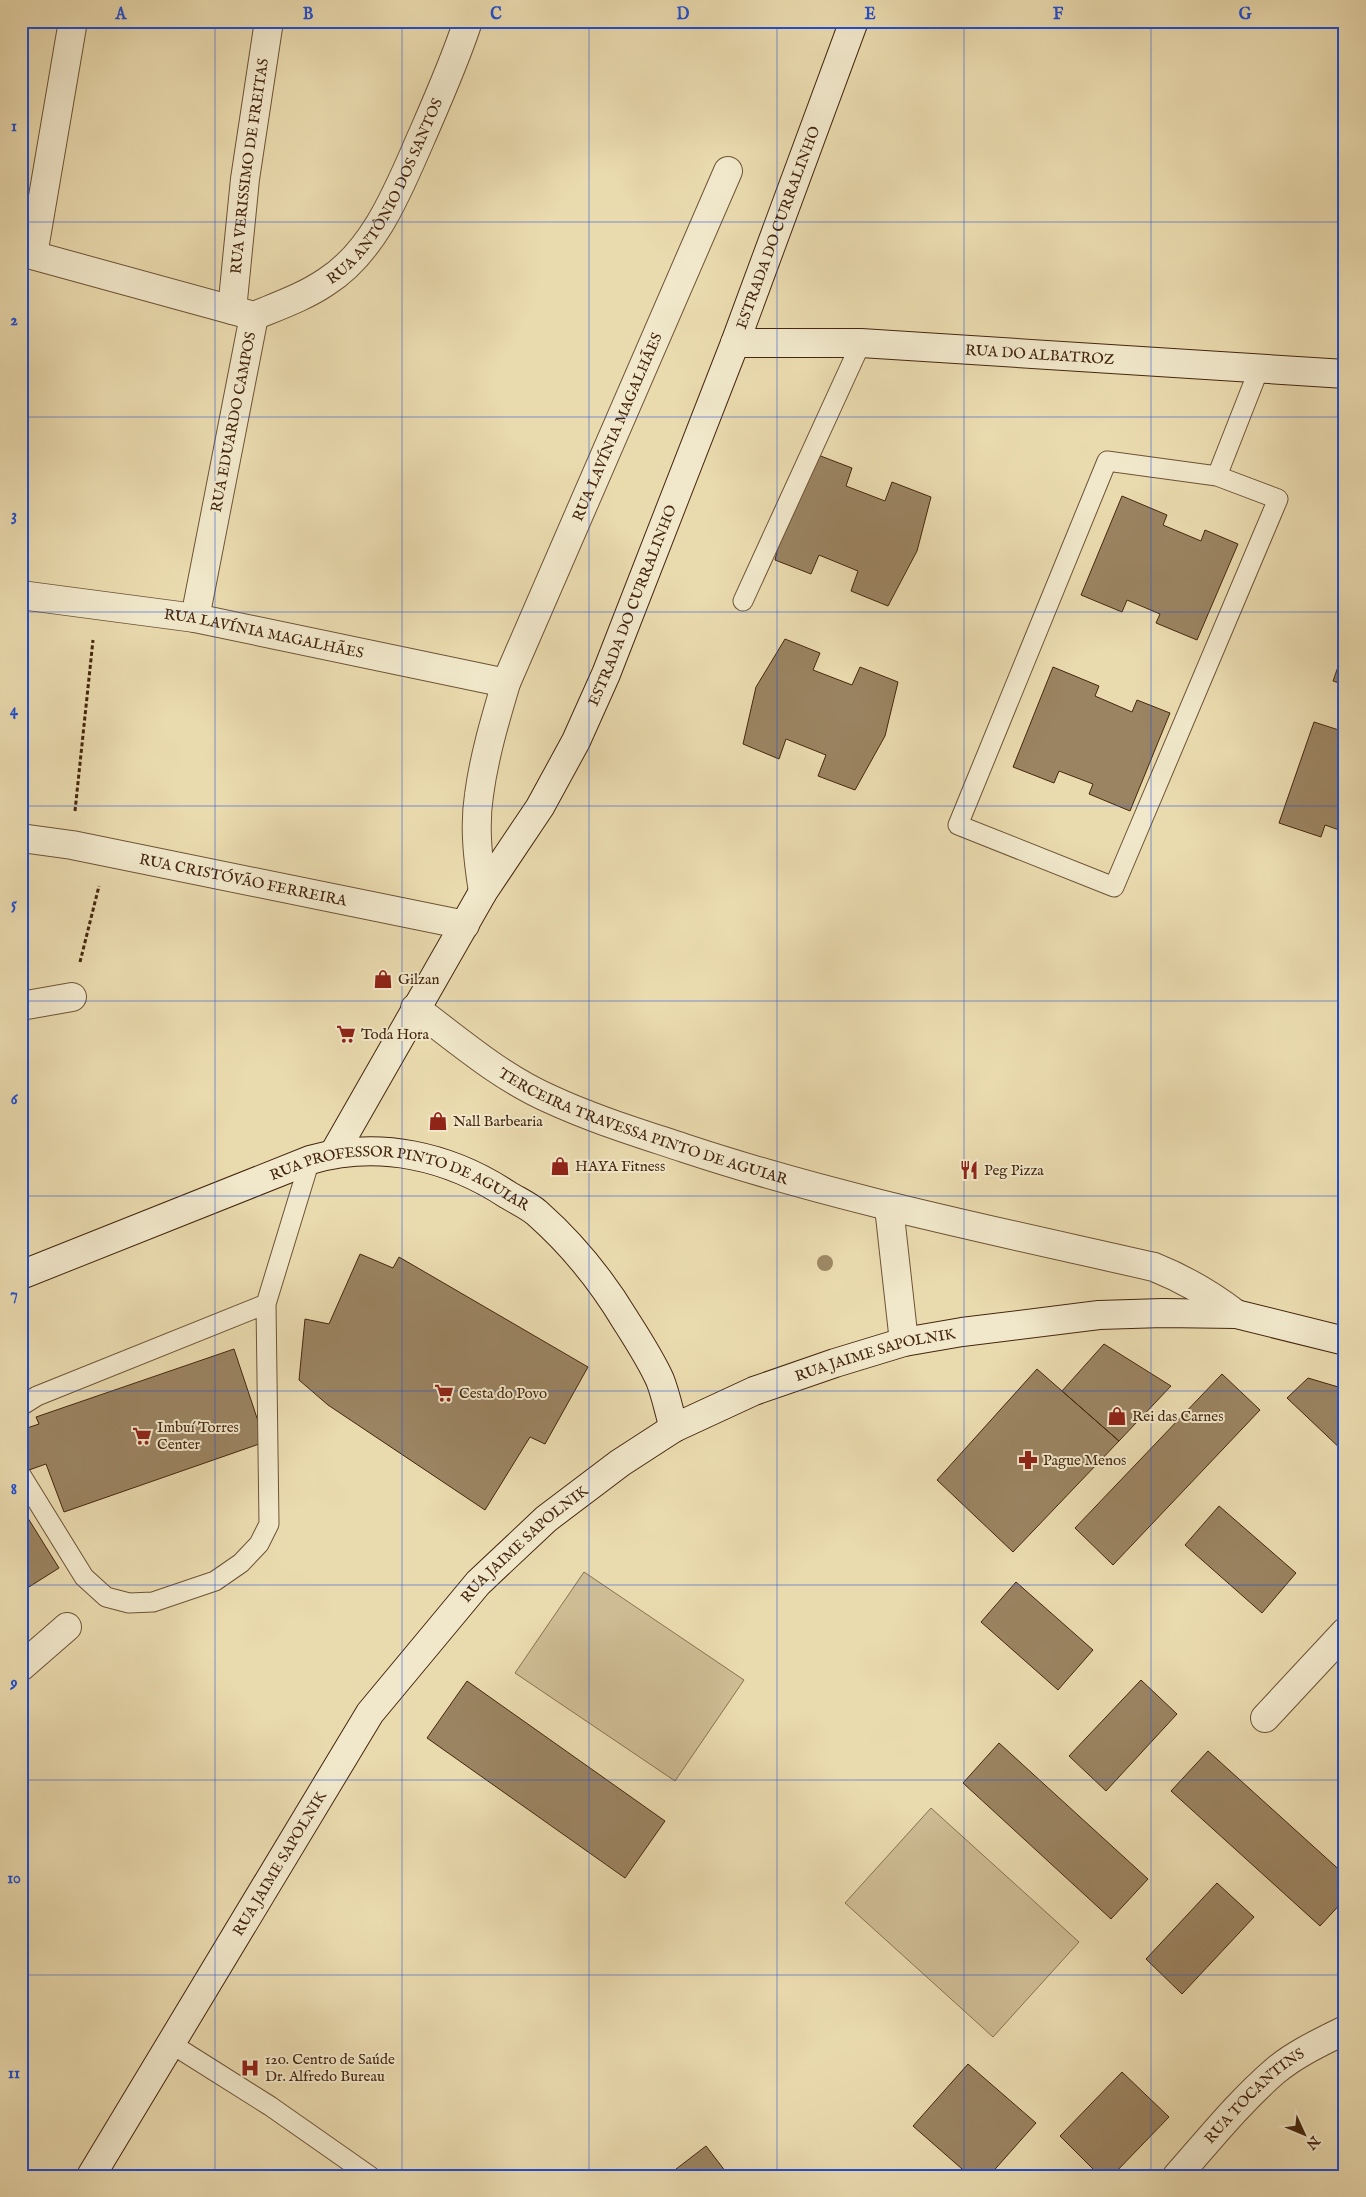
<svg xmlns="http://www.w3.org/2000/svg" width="1366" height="2197" viewBox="0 0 1366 2197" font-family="'IM FELL English',serif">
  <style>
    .green { fill: #cebc94; stroke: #8a7151 }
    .building { fill: #9b8462; stroke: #45260e }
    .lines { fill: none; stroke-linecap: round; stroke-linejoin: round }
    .lane-casing { stroke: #6e5336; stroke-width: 21 }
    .street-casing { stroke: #6e5336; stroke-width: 30 }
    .secondary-casing { stroke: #45260e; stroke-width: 30 }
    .path { stroke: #45260e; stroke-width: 3; stroke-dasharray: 4 2.5; stroke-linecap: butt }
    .lane { stroke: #f1e8cb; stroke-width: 19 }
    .street { stroke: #f1e8cb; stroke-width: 28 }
    .secondary { stroke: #f1e8cb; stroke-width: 28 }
    .tree { fill: #9e8865 }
    .grid { fill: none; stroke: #1d4ed8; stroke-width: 1; stroke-opacity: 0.55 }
    .labels { text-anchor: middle; stroke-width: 4; stroke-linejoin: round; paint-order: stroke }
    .street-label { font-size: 15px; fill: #45260e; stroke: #f1e8cb }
    .poi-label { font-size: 15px; fill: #45260e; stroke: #f1e8cb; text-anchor: start }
    .neatline { fill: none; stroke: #1d4ed8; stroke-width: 2 }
    .grid-label { font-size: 16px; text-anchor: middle; font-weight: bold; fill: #1d4ed8 }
  </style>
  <rect width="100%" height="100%" fill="#eadbaf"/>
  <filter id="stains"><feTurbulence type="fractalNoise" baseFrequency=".004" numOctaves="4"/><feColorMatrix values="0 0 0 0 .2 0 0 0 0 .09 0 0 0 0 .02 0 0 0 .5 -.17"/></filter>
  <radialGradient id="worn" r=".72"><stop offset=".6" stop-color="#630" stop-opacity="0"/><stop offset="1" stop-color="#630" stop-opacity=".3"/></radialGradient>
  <path class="green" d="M584 1572 744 1680 675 1781 515 1673Z
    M931 1808 1079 1942 993 2037 845 1903Z"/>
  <path class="building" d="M818 455 852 468 846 486 885 501 892 482 931 497 917 551 888 606 851 591 858 571 819 555 811 574 775 560 789 502Z
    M1122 496 1167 515 1163 525 1201 541 1205 530 1238 544 1197 640 1156 623 1160 614 1127 600 1122 612 1081 595Z
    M785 639 820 653 813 670 852 685 860 667 898 682 885 736 855 790 818 776 826 755 786 739 779 759 743 744 756 687Z
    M1345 647V685L1333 681Z
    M1053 667 1099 686 1095 696 1132 712 1137 700 1170 713 1130 811 1089 794 1093 784 1059 771 1054 783 1013 767Z
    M1314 722 1345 732V832L1325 825 1321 837 1279 823Z
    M360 1254 393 1268 399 1257 588 1367 545 1444 530 1437 485 1510 328 1405 299 1380 305 1319 329 1324Z
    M1104 1344 1171 1386 1119 1441 1062 1391Z
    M234 1349 265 1442 64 1512 46 1464 29 1470 21 1447V1430L39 1424 36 1417Z
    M1037 1369 1119 1441 1013 1552 937 1480Z
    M1222 1374 1260 1410 1113 1565 1075 1528Z
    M1308 1378 1345 1389V1453L1287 1398Z
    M1219 1506 1296 1573 1262 1613 1185 1545Z
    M21 1507 59 1568 21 1592Z
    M1016 1582 1093 1650 1058 1690 981 1622Z
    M1141 1680 1177 1714 1106 1791 1069 1756Z
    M467 1681 665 1821 625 1878 427 1738Z
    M999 1743 1148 1879 1111 1919 963 1783Z
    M1208 1751 1345 1875V1899L1320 1926 1171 1791Z
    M1217 1883 1254 1917 1182 1994 1146 1959Z
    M968 2064 1036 2123 989 2176H970L913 2126Z
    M1122 2072 1169 2117 1112 2176H1100L1060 2136Z
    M706 2146 729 2176H667Z"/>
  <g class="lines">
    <g class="lane-casing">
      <path id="lane" d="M1107 461 1217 476 1278 499 1114 887 958 825Z
        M1217 476 1259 369
        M743 601 861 343
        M21 1406 37 1396 266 1304
        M21 1475 84 1577 106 1597 129 1603 153 1602 215 1581 241 1563 259 1544 269 1524 266 1304 310 1160
        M170 2043 270 2106 370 2176"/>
    </g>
    <g class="street-casing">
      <g id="street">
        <path d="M21 252 254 316 195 618"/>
        <path d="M33 255 73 21"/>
        <path id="s1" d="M232 310 245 179 269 21"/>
        <path id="s2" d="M254 316C278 306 304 297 326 282 375 251 399 188 421 138 438 99 455 61 468 21"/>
        <path id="s3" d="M21 595 195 618 506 683"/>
        <path id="s4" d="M21 838 72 845 465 925"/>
        <path id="s5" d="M483 892C478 860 474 827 479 795 484 757 495 720 506 683L728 171"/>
        <path d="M21 1006 72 997"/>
        <path id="s6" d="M415 1008C458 1040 500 1077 550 1099 593 1119 639 1133 684 1148 838 1199 996 1231 1154 1267 1184 1279 1210 1294 1236 1314"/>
        <path d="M889 1207 904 1342"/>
        <path d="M21 1667 67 1627"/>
        <path d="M1265 1718 1345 1632"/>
        <path id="s7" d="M1177 2176C1208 2141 1239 2102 1275 2071 1295 2054 1321 2042 1345 2030"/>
      </g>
    </g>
    <g class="secondary-casing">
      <g id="secondary">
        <path id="s8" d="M735 343H861L1345 374"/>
        <path id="s9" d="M334 1153 483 892 540 807 576 741 606 674 735 343 854 21"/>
        <path id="s10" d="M21 1275 310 1160C379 1140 449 1156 508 1195 518 1201 529 1206 537 1213 572 1244 602 1281 626 1321 638 1340 651 1360 660 1380 666 1395 669 1412 674 1428"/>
        <path id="s11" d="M91 2176 370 1713 478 1583 546 1519 620 1463 674 1428 754 1391 835 1363 904 1342 962 1332 1099 1315 1163 1313 1236 1314 1345 1341"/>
      </g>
    </g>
    <path class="path" d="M75 811 93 640
      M80 962 99 886"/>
    <use href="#lane" class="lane"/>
    <use href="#street" class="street"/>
    <use href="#secondary" class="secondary"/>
  </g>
  <circle class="tree" cx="825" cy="1263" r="8"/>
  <path class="grid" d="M215 21V2176M402 21V2176M589 21V2176M777 21V2176M964 21V2176M1151 21V2176M21 222H1345M21 417H1345M21 612H1345M21 806H1345M21 1001H1345M21 1196H1345M21 1391H1345M21 1585H1345M21 1780H1345M21 1975H1345"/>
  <defs>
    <g id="shop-bare" transform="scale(1.5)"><path d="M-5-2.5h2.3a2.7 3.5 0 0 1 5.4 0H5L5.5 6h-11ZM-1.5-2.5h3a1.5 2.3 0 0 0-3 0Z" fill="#8f2418" stroke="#f1e8cb" stroke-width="2.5" paint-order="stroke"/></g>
    <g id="supermarket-bare" transform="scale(1.5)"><path d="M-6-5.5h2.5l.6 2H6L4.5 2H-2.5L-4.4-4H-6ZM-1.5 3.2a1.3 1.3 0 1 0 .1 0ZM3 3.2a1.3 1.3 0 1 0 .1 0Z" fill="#8f2418" stroke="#f1e8cb" stroke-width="2.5" paint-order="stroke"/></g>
    <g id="restaurant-bare" transform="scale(1.5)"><path d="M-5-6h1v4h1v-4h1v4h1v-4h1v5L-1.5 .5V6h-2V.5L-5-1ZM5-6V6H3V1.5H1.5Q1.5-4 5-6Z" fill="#8f2418" stroke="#f1e8cb" stroke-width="2.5" paint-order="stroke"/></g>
    <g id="pharmacy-bare" transform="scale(1.5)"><path d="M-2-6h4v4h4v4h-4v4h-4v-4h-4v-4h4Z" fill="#8f2418" stroke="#f1e8cb" stroke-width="2.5" paint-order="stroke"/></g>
    <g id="hospital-bare" transform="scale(1.5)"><path d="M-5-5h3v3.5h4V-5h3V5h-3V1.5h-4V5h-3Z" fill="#8f2418" stroke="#f1e8cb" stroke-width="2.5" paint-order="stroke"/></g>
  </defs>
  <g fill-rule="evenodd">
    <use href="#shop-bare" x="383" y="979"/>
    <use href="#supermarket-bare" x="346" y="1034"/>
    <use href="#shop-bare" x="438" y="1121"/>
    <use href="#shop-bare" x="560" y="1166"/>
    <use href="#restaurant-bare" x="969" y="1170"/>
    <use href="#supermarket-bare" x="444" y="1393"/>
    <use href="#shop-bare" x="1117" y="1416"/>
    <use href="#supermarket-bare" x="142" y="1436"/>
    <use href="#pharmacy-bare" x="1028" y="1460"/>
    <use href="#hospital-bare" x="250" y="2068"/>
  </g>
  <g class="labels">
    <g class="street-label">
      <text dy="5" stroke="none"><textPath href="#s1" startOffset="145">RUA VERISSIMO DE FREITAS</textPath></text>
      <text dy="5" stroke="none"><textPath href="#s2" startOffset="190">RUA ANTÔNIO DOS SANTOS</textPath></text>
      <text dy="5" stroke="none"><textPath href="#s9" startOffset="1030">ESTRADA DO CURRALINHO</textPath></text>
      <text dy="5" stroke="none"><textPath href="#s8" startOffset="305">RUA DO ALBATROZ</textPath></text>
      <text transform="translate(233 422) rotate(-79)" y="5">RUA EDUARDO CAMPOS</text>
      <text dy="5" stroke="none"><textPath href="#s5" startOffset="492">RUA LAVÍNIA MAGALHÃES</textPath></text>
      <text dy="5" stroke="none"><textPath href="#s9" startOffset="625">ESTRADA DO CURRALINHO</textPath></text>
      <text dy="5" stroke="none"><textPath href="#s3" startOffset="246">RUA LAVÍNIA MAGALHÃES</textPath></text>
      <text dy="5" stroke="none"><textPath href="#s4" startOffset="226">RUA CRISTÓVÃO FERREIRA</textPath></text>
      <text dy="5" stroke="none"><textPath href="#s6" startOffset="260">TERCEIRA TRAVESSA PINTO DE AGUIAR</textPath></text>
      <text dy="5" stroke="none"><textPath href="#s10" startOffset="405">RUA PROFESSOR PINTO DE AGUIAR</textPath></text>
      <text dy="5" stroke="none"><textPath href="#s11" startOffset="1175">RUA JAIME SAPOLNIK</textPath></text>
      <text dy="5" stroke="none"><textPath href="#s11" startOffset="770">RUA JAIME SAPOLNIK</textPath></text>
      <text dy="5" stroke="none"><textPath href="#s11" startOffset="365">RUA JAIME SAPOLNIK</textPath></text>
      <text dy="5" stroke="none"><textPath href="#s7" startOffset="112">RUA TOCANTINS</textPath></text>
    </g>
    <g class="poi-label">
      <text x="398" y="984">Gilzan</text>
      <text x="361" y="1039">Toda Hora</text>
      <text x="453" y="1126">Nall Barbearia</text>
      <text x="575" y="1171">HAYA Fitness</text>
      <text x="984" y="1175">Peg Pizza</text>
      <text x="459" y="1398">Cesta do Povo</text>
      <text x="1132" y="1421">Rei das Carnes</text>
      <text x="157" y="1432">Imbuí Torres<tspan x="157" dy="17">Center</tspan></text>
      <text x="1043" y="1465">Pague Menos</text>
      <text x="265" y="2064">12o. Centro de Saúde<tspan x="265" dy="17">Dr. Alfredo Bureau</tspan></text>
    </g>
  </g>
  <rect width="1366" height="2197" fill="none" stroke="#eadbaf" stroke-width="55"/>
  <g transform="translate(1304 2134) rotate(134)" stroke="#f1e8cb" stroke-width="4" paint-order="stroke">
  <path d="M0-4L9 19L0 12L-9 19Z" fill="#45260e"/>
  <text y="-8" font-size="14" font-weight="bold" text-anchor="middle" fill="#45260e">N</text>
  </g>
  <rect x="28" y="28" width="1310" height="2142" class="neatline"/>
  <g class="grid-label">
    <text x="121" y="19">A</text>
    <text x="308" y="19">B</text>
    <text x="496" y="19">C</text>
    <text x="683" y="19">D</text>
    <text x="870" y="19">E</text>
    <text x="1058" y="19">F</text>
    <text x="1245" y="19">G</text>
    <text x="14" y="131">1</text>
    <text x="14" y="325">2</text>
    <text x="14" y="520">3</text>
    <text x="14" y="715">4</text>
    <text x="14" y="909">5</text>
    <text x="14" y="1104">6</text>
    <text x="14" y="1299">7</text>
    <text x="14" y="1494">8</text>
    <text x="14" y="1688">9</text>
    <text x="14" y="1883">10</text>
    <text x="14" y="2078">11</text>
  </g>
  <rect width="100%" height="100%" filter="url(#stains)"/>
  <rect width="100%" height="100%" fill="url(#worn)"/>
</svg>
